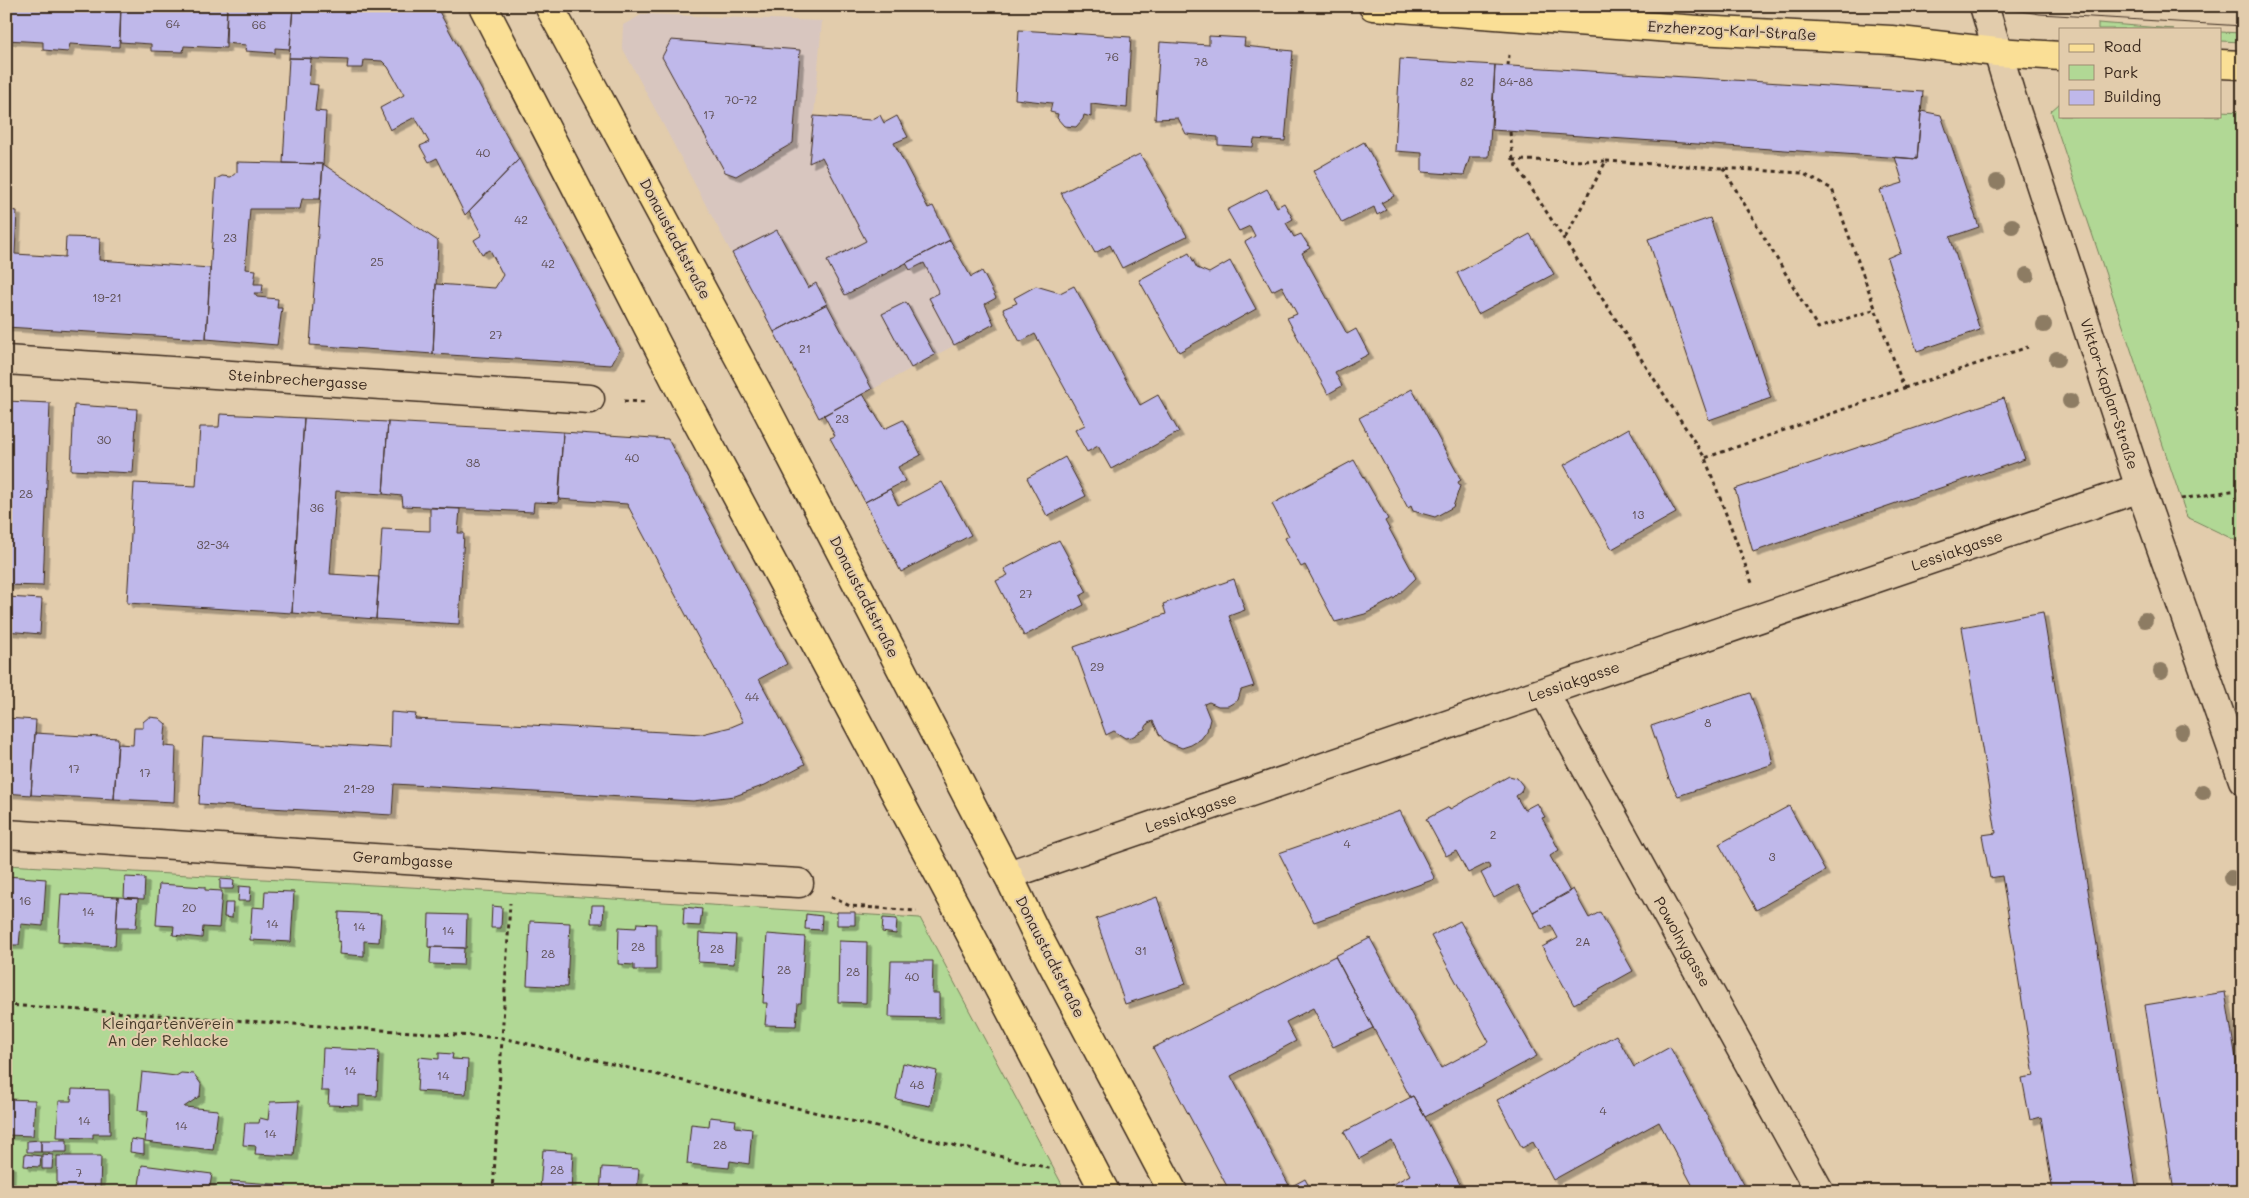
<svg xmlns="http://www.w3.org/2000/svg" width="2249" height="1198" viewBox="0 0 2249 1198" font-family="Mali,sans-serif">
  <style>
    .built { fill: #d8c6bf }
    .green { fill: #b1d895; stroke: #76815a }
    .building { fill: #bfb8ea; stroke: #3b2a1e; filter: url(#shadow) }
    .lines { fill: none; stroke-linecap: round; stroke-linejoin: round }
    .minor-casing { stroke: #3b2a1e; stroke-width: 31 }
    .primary-casing { stroke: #3b2a1e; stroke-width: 31 }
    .path { stroke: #3b2a1e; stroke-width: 3; stroke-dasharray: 4 4; stroke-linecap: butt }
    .minor { stroke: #e2ccac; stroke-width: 28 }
    .primary { stroke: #fadf96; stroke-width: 28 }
    .tram { stroke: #3b2a1e; stroke-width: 1 }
    .tree { fill: #8d7c64 }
    .labels { text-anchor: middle; stroke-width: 4; stroke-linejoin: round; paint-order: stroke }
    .number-label { font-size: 12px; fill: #5c4e51 }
    .street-label { font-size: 15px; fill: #3b2a1e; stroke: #e2ccac }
    .park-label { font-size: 15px; fill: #473b2a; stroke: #e2ccac }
  </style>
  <defs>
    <filter id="shadow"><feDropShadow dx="4.5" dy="4.5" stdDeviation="0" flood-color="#0004"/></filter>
  </defs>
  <rect width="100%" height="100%" fill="#e2ccac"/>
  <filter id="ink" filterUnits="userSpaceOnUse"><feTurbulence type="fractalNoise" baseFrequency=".02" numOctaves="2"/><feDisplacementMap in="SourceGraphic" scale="10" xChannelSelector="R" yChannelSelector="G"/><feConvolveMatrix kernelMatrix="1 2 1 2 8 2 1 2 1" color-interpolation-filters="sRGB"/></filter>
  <g filter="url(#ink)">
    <path class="built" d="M643 14 822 21 814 116 871 120 880 115 884 123 897 116 908 137 894 144 928 208 933 206 970 277 982 271 996 298 985 304 994 324 819 418 622 47 623 25Z"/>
    <path class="green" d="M2098 23 2174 29H2098Z
      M2220 32 2243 33V42L2220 41Z
      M2060 103V116H2220V111L2243 112V544L2187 517 2051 111Z
      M6 865 501 892 920 918 1066 1192H6Z"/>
    <path class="building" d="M6 6H121L119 47 70 44 68 52 43 50V42L6 40Z
      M121 6H227L226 48 184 46 183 52 151 51V44L120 42Z
      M227 6H293L290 49 275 48V53L245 51 246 45 225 43Z
      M293 6H436L519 159 465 215 437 158 429 162 420 146 429 142 415 117 390 130 380 108 404 95 388 67 382 61 364 60 363 68H347L348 60 289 58Z
      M1019 30 1131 37 1127 108 1091 104V117L1084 115 1083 119 1076 127 1064 126 1057 118 1058 114 1050 112 1052 103 1015 99Z
      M1209 36 1245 38 1244 46 1293 51 1285 141 1254 139 1253 147 1218 145V137L1186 134 1178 118 1155 119 1160 42 1209 45Z
      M671 40 800 50 793 143 736 176 725 172 662 57Z
      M289 58H311L309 84 318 85 315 111 326 112 323 164 283 163Z
      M1400 59 1495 65 1489 157H1470L1464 175 1422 172V153L1395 151Z
      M1495 65 1923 92 1917 159 1492 130Z
      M1921 111 1941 115 1979 227 1950 237 1980 330 1917 351 1887 258 1901 252 1880 190 1903 183 1895 157 1917 159Z
      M880 115 884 123 897 116 908 137 894 143 928 208 933 206 950 240 845 295 827 261 866 241 822 157 809 163 814 116 871 120Z
      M1364 142 1394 196 1381 203 1386 210 1377 215 1374 207 1342 223 1313 171Z
      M1140 154 1187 236 1122 268 1110 245 1095 253 1061 193Z
      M519 159 620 349 611 365 433 354 436 284 495 288 503 275 490 250 482 254 474 240 482 235 469 211Z
      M237 162 323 164 320 199H302L300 209H250L245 269 256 270 254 284H263L262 293H254L257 297 278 299 277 308H282L277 345 206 339 216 179 222 176 231 177 237 172Z
      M323 164 438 241 433 354 310 345Z
      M1267 189 1277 207 1284 203 1293 219 1286 223 1294 237 1301 234 1310 248 1302 253 1347 334 1356 329 1369 354 1335 372 1342 386 1328 394 1287 318 1297 314 1282 286 1272 291 1245 242 1255 236 1250 226 1239 231 1227 210Z
      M9 210 17 211 15 254 65 257 66 237 100 238 99 260 210 268 206 339 6 327V211Z
      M1710 218 1771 398 1709 420 1648 239Z
      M777 230 808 288 816 283 827 304 774 332 732 253Z
      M1530 234 1554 274 1478 314 1457 273Z
      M950 240 971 277 982 271 996 298 985 304 994 324 954 345 929 298 939 293 924 263 910 270 906 263Z
      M1189 253 1197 268 1209 273 1230 261 1256 309 1179 352 1139 280Z
      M1036 286 1060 293 1074 286 1140 405 1158 395 1179 432 1111 469 1098 446 1087 452 1075 430 1085 425 1035 334 1020 342 1003 309 1017 303 1014 298Z
      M906 302 935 355 911 368 882 314Z
      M827 304 872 389 819 418 774 332Z
      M1412 389 1461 480 1458 482 1460 486 1453 507 1435 517 1413 511 1411 506 1408 508 1359 418Z
      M863 394 884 429 903 420 921 455 898 467 905 481 865 502 830 438 835 436 824 415Z
      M2004 398 2025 459 1753 552 1735 489Z
      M6 401 50 403 43 586 6 585Z
      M74 405 137 409 133 473 71 470Z
      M220 414 304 418 292 613 127 603 134 483 196 486 200 427H219Z
      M304 418 388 422 383 494 336 491 330 574 379 577 376 619 292 613Z
      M388 422 563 432 558 503 534 502 533 512 403 506 402 496 383 494Z
      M1629 428 1676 513 1612 549 1564 465Z
      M563 432 668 439 787 664 759 679 805 764 765 785 735 796 693 801 394 784 392 815 199 804 203 737 390 748 391 712 416 714 415 719 702 734 731 727 743 722 627 504 559 499Z
      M1065 457 1086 496 1047 516 1027 478Z
      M1354 460 1388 519 1385 521 1416 578 1395 598 1365 614 1335 622 1305 565 1301 567 1285 538 1289 536 1272 504Z
      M942 482 971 535 901 572 865 502 890 489 898 505Z
      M430 508 460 509 458 533H464L459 624 376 619 382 529 430 531Z
      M1059 540 1087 592 1080 596 1084 605 1024 636 996 581 1008 575 1004 569Z
      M1234 579 1245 610 1229 616 1254 686 1241 690 1238 700 1228 706H1218L1209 702 1204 704 1210 719 1207 731 1201 739 1191 745 1182 748 1165 741 1159 734 1153 721 1148 723 1145 729 1132 737 1125 738 1114 731 1106 735 1074 647 1166 614 1163 604Z
      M6 597 42 599 40 634 6 631Z
      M2043 612 2137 1192H2053L2041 1117 2030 1120 2022 1078 2034 1076 2002 876 1990 878 1982 835 1996 833 1962 627Z
      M1750 693 1769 746 1773 764 1678 796 1669 779 1651 726Z
      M149 717 159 718 166 724 164 746 176 747 174 802 114 799 118 744 133 745 134 728H143V722Z
      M6 718 36 720 31 795 6 793Z
      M35 733 118 738 114 799 31 795Z
      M1509 776 1517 778 1523 786 1521 792 1516 796 1524 810 1537 803 1545 817 1542 818 1559 850 1550 856 1570 892 1533 912 1518 885 1494 898 1481 873 1490 868 1488 863 1468 873 1456 851 1446 856 1426 819 1449 807 1450 809Z
      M1789 806 1825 871 1756 910 1719 844Z
      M1400 811 1435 879 1314 922 1279 853Z
      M6 876 46 879 43 926 21 924 19 945H6Z
      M125 877 145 878 144 899 124 898Z
      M220 879 234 880 233 889H220Z
      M159 884 205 887V890L222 891 219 928 203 927 202 938 173 935 174 926 156 925Z
      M239 886 251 887 250 901H238Z
      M1573 889 1589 918 1600 912 1633 971 1574 1004 1542 947 1558 938 1551 925 1542 930 1533 912Z
      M265 891 294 892 291 942 250 940 252 907 264 908Z
      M61 894 118 897 115 946 58 942Z
      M118 897 138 898 136 928H116Z
      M1157 897 1186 984 1125 1004 1096 919Z
      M225 903H233L232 918 224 917Z
      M592 905H604L603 923H591Z
      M492 906 502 907 501 928H491Z
      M684 907 702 909 700 926 683 925Z
      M339 912 381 914 379 942 364 941V956L339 954 340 941 338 942Z
      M837 912H855V925H837Z
      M429 914 467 915 466 948 428 947Z
      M806 914 822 916 821 930 805 929Z
      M883 918 897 919 896 934 882 932Z
      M530 921 570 923 567 987 527 985Z
      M1460 921 1537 1056 1425 1117 1413 1096 1410 1097 1335 956 1370 938 1441 1068 1489 1042 1431 936Z
      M637 923 656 924V970H634V965L618 964 619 927 636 928Z
      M699 933 736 935 734 964 698 962Z
      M767 934 805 937 801 1003H798L796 1026 765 1025 767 1003H763Z
      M839 941 867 942 866 1003 838 1002Z
      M431 947 464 948 463 965 430 964Z
      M1335 956 1373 1028 1333 1047 1313 1008 1286 1022 1296 1041 1231 1076 1290 1187 1281 1192H1230L1153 1048Z
      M891 961H933L932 993H939V1018L889 1017Z
      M2225 992 2243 1101V1185L2201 1192H2174L2145 1005Z
      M1616 1035 1634 1067 1670 1047 1748 1192H1696L1659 1122 1553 1180 1533 1142 1522 1148 1497 1100Z
      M323 1048 379 1051 377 1096 359 1095V1106L328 1105 329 1091H321Z
      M439 1053 453 1054 452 1059 468 1060 466 1094 417 1091 419 1057 439 1059Z
      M903 1063 937 1071 930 1106 896 1099Z
      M142 1072 176 1076 181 1073 194 1074 201 1084 200 1096 184 1107 218 1110 213 1150 145 1142 148 1111 138 1110Z
      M72 1089 109 1090 110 1134H93V1138L57 1137 59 1101H71Z
      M1413 1096 1425 1117 1464 1192H1378L1410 1175 1392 1141 1359 1159 1344 1132Z
      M6 1099 35 1100 33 1136 6 1135Z
      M299 1101 294 1156 255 1154 256 1146 243 1145 245 1123H259L260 1118 268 1120 270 1102Z
      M710 1117 736 1120 735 1127 752 1129 749 1164 730 1161 729 1168 687 1164 691 1124 709 1126Z
      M131 1139 144 1141V1154L130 1152Z
      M41 1140V1152H27V1141Z
      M41 1140H67V1152H41Z
      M543 1150 573 1152 571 1192H535V1189L540 1190Z
      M25 1154 41 1156 40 1167 24 1166Z
      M42 1154 53 1155 52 1169H42Z
      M57 1156H101L100 1190 57 1192Z
      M6 1164H11L10 1192H6Z
      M142 1165 212 1174 209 1192H138Z
      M602 1167 639 1169 637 1192H600Z
      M1305 1179 1312 1192H1281L1290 1187Z
      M231 1181 286 1185V1192H230Z
      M318 1189 356 1192H318Z"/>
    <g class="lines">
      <g class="minor-casing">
        <path id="minor" d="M1984 6 2010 92 2140 488 2243 780
          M6 360 590 399
          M1544 692 1820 1192
          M6 834 512 867 799 883
          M1008 875 2140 488"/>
      </g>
      <g class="primary-casing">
        <path id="primary" d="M483 6 687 403 960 914 1105 1192
          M549 6 765 406 1008 875 1035 931 1173 1192
          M1373 6 1698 30 1891 40 1997 52 2060 56
          M2220 64 2243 65"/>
      </g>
      <path class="path" d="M1508 66 1509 55
        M1510 132 1513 160 1705 458 1752 583
        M1513 160 1606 161 1564 240
        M1606 161 1802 173 1832 189 1904 388 1705 458
        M1723 168 1818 328 1876 309
        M1904 388 2028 347
        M624 401 647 402
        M2181 499 2243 489
        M831 897 850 906 917 911
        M6 1005 503 1038 1053 1169
        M493 1192 510 903"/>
      <use href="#minor" class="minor"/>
      <use href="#primary" class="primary"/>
      <path class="tram" d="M1988 6 2040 14 2243 26"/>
    </g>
    <g class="tree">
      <circle cx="1997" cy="182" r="8"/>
      <circle cx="2012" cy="226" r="8"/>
      <circle cx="2027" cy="275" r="8"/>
      <circle cx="2044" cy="325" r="8"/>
      <circle cx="2057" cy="359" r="8"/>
      <circle cx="2070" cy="401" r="8"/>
      <circle cx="2145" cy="620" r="8"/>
      <circle cx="2161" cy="671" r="8"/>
      <circle cx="2182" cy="732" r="8"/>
      <circle cx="2203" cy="792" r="8"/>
      <circle cx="2231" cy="878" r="8"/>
    </g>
  </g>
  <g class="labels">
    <g class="number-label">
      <text x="173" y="28">64</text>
      <text x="259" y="29">66</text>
      <text x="1112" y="61">76</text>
      <text x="1201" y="66">78</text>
      <text x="1467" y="86">82</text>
      <text x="1516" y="86">84-88</text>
      <text x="741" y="104">70-72</text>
      <text x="709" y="119">17</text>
      <text x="483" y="157">40</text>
      <text x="521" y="224">42</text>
      <text x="230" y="242">23</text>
      <text x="377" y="266">25</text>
      <text x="548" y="268">42</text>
      <text x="107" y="302">19-21</text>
      <text x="496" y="339">27</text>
      <text x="805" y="353">21</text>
      <text x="842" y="423">23</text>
      <text x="104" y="444">30</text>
      <text x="632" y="462">40</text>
      <text x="473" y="467">38</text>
      <text x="26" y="498">28</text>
      <text x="317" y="512">36</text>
      <text x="1638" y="519">13</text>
      <text x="213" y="549">32-34</text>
      <text x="1026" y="598">27</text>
      <text x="1097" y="671">29</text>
      <text x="752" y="701">44</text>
      <text x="1708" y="727">8</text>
      <text x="74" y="773">17</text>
      <text x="145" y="777">17</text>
      <text x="359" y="793">21-29</text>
      <text x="1493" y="839">2</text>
      <text x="1347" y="848">4</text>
      <text x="1772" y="861">3</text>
      <text x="25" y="905">16</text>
      <text x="189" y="912">20</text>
      <text x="88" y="916">14</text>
      <text x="272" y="928">14</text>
      <text x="359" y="931">14</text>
      <text x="448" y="935">14</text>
      <text x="1583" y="946">2A</text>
      <text x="638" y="951">28</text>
      <text x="717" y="953">28</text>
      <text x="1141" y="955">31</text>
      <text x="548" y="958">28</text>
      <text x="784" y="974">28</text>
      <text x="853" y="976">28</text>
      <text x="912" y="981">40</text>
      <text x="350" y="1075">14</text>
      <text x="443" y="1080">14</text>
      <text x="917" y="1089">48</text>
      <text x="1603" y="1115">4</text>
      <text x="84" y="1125">14</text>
      <text x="181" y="1130">14</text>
      <text x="270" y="1138">14</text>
      <text x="720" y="1149">28</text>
      <text x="557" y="1174">28</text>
      <text x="79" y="1177">7</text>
    </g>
    <g class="street-label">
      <text transform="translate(1732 31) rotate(3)" y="5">Erzherzog-Karl-Straße</text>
      <text transform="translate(675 239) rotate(62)" y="5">Donaustadtstraße</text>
      <text transform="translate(298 380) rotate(4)" y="5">Steinbrechergasse</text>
      <text transform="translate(2109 394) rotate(72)" y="5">Viktor-Kaplan-Straße</text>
      <text transform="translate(1957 551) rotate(-19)" y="5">Lessiakgasse</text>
      <text transform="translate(864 597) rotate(63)" y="5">Donaustadtstraße</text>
      <text transform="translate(1574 682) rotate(-19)" y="5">Lessiakgasse</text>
      <text transform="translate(1191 813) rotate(-19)" y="5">Lessiakgasse</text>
      <text transform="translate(403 860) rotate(4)" y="5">Gerambgasse</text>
      <text transform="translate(1682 942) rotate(61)" y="5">Powolnygasse</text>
      <text transform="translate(1050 957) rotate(63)" y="5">Donaustadtstraße</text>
    </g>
    <g class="park-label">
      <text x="168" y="1029">Kleingartenverein<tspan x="168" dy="17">An der Rehlacke</tspan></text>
    </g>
  </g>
  <rect width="2249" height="1198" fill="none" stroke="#e2ccac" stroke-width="25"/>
  <rect x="12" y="12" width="2224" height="1173" fill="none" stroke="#3b2a1e" stroke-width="2" filter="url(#ink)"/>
  <rect x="2059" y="28" width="162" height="90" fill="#e2ccac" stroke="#9f8b73"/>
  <rect x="2069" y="44" width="25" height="8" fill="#fadf96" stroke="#9f8b73"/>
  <text x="2104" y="52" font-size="15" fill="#3b2a1e">Road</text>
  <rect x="2069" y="65" width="25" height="15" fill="#b1d895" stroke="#9f8b73"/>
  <text x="2104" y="78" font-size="15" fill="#3b2a1e">Park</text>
  <rect x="2069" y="90" width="25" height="15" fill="#bfb8ea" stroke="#9f8b73"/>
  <text x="2104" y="102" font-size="15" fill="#3b2a1e">Building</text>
</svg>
